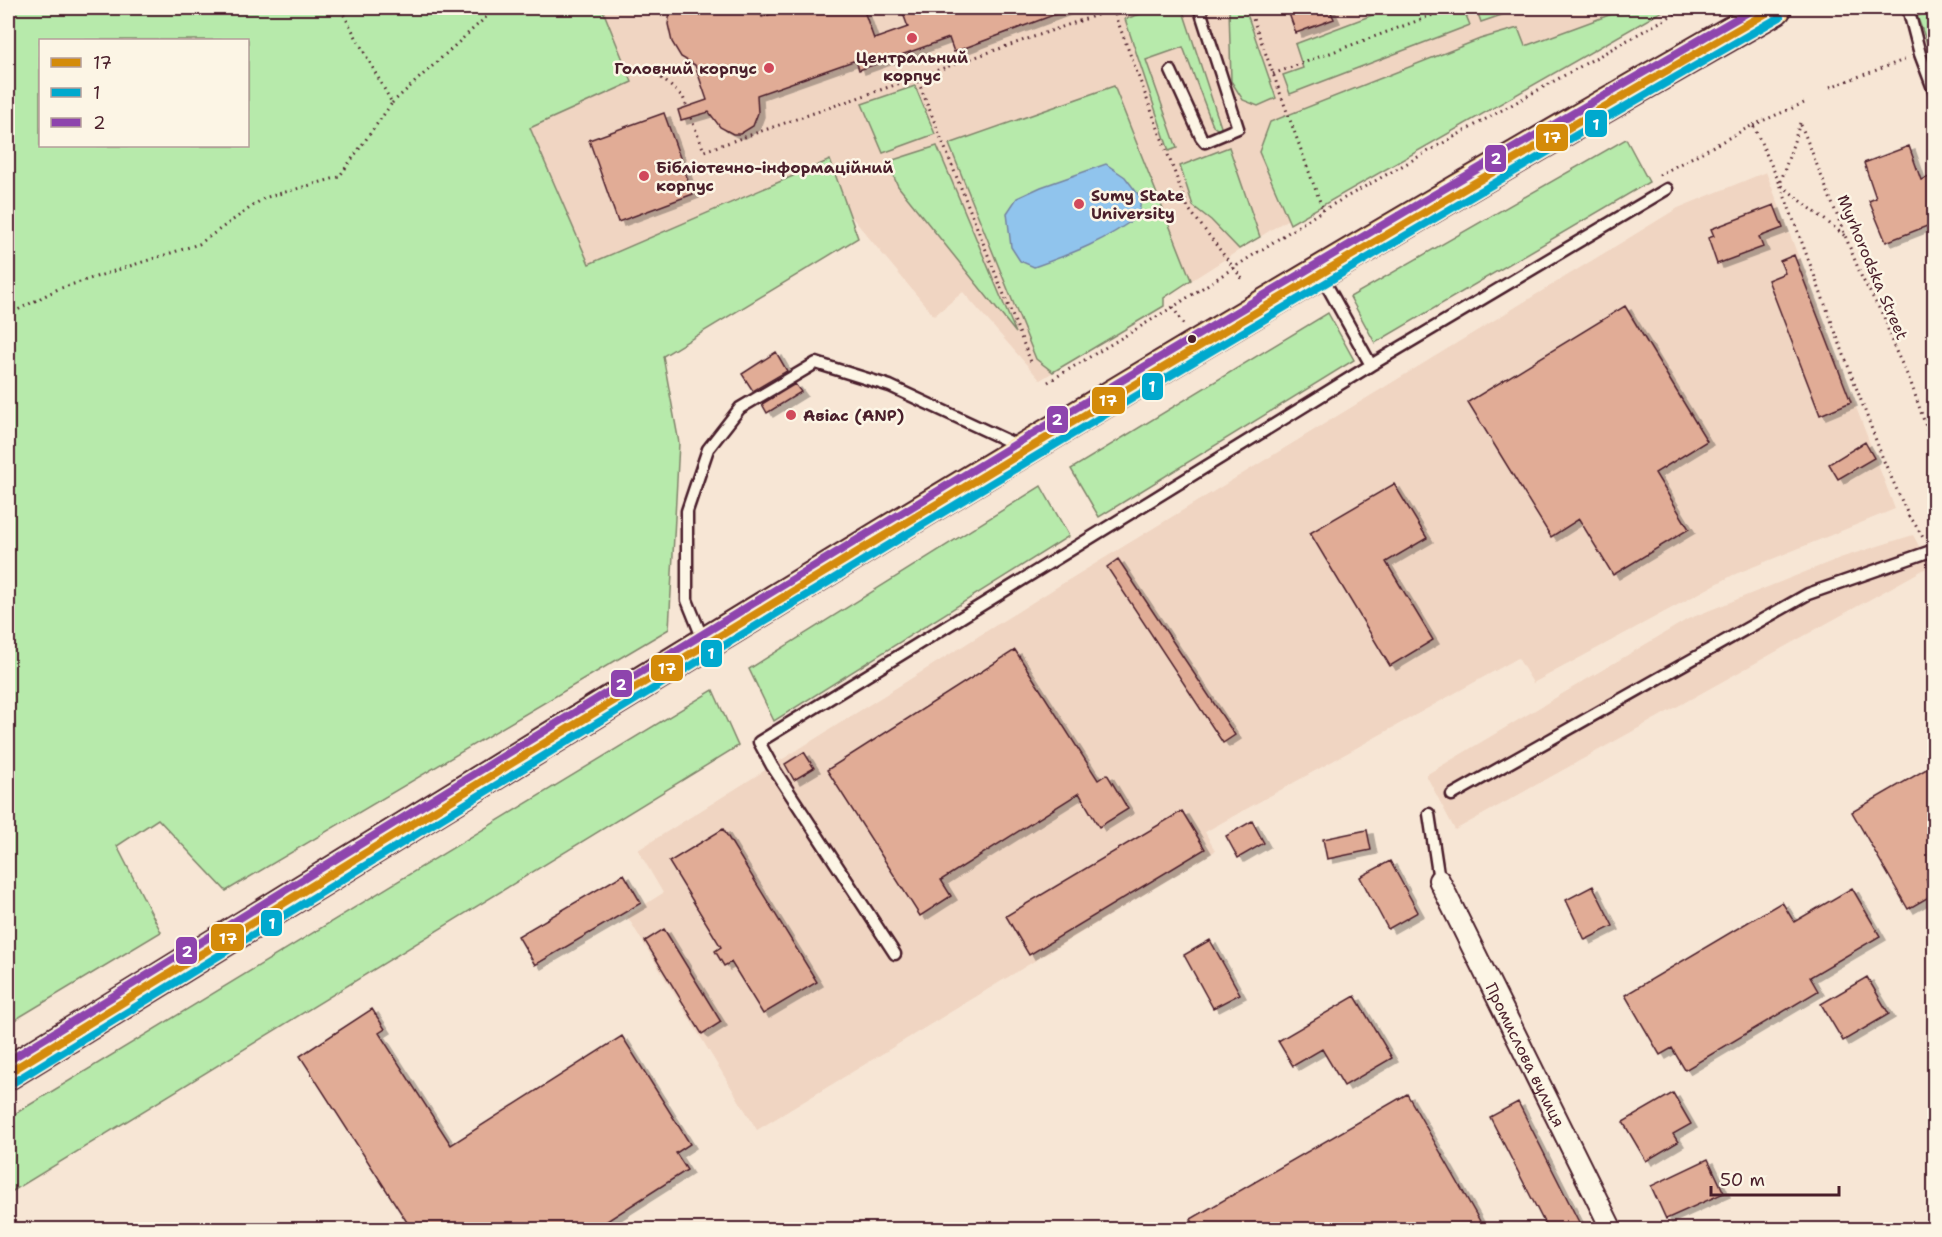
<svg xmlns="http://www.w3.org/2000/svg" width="1942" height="1237" viewBox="0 0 1942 1237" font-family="'Shantell Sans',sans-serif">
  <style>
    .built { fill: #f0d5c2 }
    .green { fill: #b7eaab; stroke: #80846b; stroke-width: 1.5; fill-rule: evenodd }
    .water { fill: #90c4ed; stroke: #74829f; stroke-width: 1.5 }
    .building { fill: #e1ac96; stroke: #4a1f2b; stroke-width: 1.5; filter: url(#shadow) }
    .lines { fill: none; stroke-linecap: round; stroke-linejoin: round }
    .lane-casing { stroke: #4a1f2b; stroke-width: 15 }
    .street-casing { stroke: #4a1f2b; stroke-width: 24 }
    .primary-casing { stroke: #4a1f2b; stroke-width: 36 }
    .path { stroke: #4a1f2b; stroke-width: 3; stroke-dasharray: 1.5 4.5; stroke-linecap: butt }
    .lane { stroke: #fcf5e5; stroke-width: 10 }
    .street { stroke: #fcf5e5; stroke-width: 20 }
    .primary { stroke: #fdde96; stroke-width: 32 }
    .bus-1-casing { stroke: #fcf5e5; stroke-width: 12 }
    .bus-2-casing { stroke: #fcf5e5; stroke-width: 12 }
    .bus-3-casing { stroke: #fcf5e5; stroke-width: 12 }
    .bus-1 { stroke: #d48b09; stroke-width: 8 }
    .bus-2 { stroke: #00a9ce; stroke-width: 8 }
    .bus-3 { stroke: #8e44ad; stroke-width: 8 }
    .poi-dot { fill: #d1495b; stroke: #fcf5e5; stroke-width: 2 }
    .bus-dot { fill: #4a1f2b; stroke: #fcf5e5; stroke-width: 2 }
    .labels { text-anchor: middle; stroke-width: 5; stroke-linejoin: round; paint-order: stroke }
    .poi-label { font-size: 16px; font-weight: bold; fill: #4a1f2b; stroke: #fcf5e5; text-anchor: start }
    .street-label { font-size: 16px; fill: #4a1f2b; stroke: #fcf5e5 }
    .line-badge { stroke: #fcf5e5; stroke-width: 2 }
    .badge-label { font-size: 16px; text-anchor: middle; font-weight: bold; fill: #fff }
  </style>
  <defs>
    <filter id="shadow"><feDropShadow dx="6" dy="4" stdDeviation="0" flood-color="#0004"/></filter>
  </defs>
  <rect width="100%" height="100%" fill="#f7e6d5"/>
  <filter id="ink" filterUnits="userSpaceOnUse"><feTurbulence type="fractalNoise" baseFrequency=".0167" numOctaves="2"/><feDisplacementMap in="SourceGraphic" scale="12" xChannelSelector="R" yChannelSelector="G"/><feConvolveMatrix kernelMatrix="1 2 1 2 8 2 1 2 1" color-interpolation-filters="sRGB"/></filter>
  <g filter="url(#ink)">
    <path class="built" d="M602 8H1666L1329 193 1164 298V306L1040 380 963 292 934 316 850 215 830 160 589 264 530 128 632 82Z
      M1766 172 1895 509 1733 575 1533 683 1518 658 1205 832 1215 851 757 1130 627 916 663 893 638 850 1057 587 1678 208Z
      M1913 535 1930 566 1455 830 1426 775 1688 619 1840 558Z"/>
    <path class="green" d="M8 8H602L632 82 530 128 589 264 830 160 858 238 663 356 679 443 669 629 226 891 158 819 117 846 161 932 8 1024ZM40 40H248V146H40Z
      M1159 8H1182L1223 133 1213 126 1183 47 1146 60 1177 148 1169 151 1125 19Z
      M1229 8H1245L1276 98 1258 106 1243 100 1231 81Z
      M1391 8H1463L1470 25 1290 94 1283 75 1303 68 1295 44Z
      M1476 8H1522L1481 22Z
      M1628 8H1668L1290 224 1259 152 1270 122 1480 39 1518 28 1525 46Z
      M1934 10V55L1932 56 1917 16Z
      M915 86 935 134 883 153 862 104Z
      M1114 86 1191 280 1164 298V306L1053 372 1036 359 949 144Z
      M1626 139 1649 182 1375 343 1350 297Z
      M937 146 1016 333 898 186 887 162Z
      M1229 147 1260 237 1239 249 1211 220 1193 206 1180 166Z
      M1328 313 1354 360 1099 517 1071 469Z
      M1041 486 1069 536 774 721 749 669Z
      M713 690 738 746 8 1194V1118Z"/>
    <path class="water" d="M1106 164 1125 177 1141 198 1139 215C1108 240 1071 254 1034 267L1020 261 1011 247 1007 213 1017 198 1041 187Z"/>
    <path class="building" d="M671 8H759L762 17 788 8H863L874 39 908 27 901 8H1067V10L954 52 949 38 859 70 856 60 757 95 758 113 753 126 740 134H733L720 127 709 112 681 120 678 110 707 100 695 65 681 57 672 42 668 24Z
      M1287 8H1329L1334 19 1296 33Z
      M664 113 693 194 618 222 589 140Z
      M1909 146 1921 180 1935 175V223L1886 242 1869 201 1876 198 1864 163Z
      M1774 205 1783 228 1759 237 1763 247 1717 264 1708 238 1714 236 1711 229Z
      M1794 255 1851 402 1820 415 1768 280 1785 273 1780 261Z
      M1625 306 1707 441 1655 473 1689 529 1613 575 1579 519 1551 537 1468 402Z
      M776 352 787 371 753 391 742 374Z
      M795 384 801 392 767 413 762 404Z
      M1865 442 1874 458 1838 479 1829 464Z
      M1394 484 1427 538 1386 562 1433 640 1390 666 1310 533Z
      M1118 559 1235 735 1223 743 1107 567Z
      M1015 650 1098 780 1107 774 1128 809 1099 827 1079 793 941 880 951 896 920 916 827 770Z
      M804 752 814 768 794 780 785 764Z
      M1935 764V874L1926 879 1934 894 1908 909 1852 812Z
      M1182 811 1205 849 1029 955 1006 916Z
      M1252 821 1264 843 1238 858 1226 836Z
      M723 829 817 982 763 1014 731 962 724 966 715 951 721 947 669 862Z
      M1367 830 1371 850 1327 859 1323 839Z
      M1390 861 1418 912 1388 929 1360 877Z
      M624 874 641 903 535 965 518 936Z
      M1593 886 1613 926 1585 940 1566 900Z
      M1852 888 1880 936 1810 977 1818 991 1685 1070 1672 1048 1660 1055 1625 995 1782 902 1794 922Z
      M664 929 721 1022 702 1034 645 941Z
      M1210 940 1240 994 1213 1008 1184 955Z
      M1867 977 1889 1014 1843 1041 1821 1004Z
      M1355 996 1392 1058 1344 1086 1322 1049 1293 1066 1278 1041Z
      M372 1009 385 1029 379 1033 451 1145 622 1036 690 1144 676 1153 687 1170 593 1230H412L300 1056Z
      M1673 1093 1691 1124 1673 1134 1678 1142 1646 1161 1623 1122Z
      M1407 1094 1485 1230H1197L1191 1219Z
      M1518 1102 1583 1230H1548L1490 1117Z
      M1708 1159 1724 1193 1666 1219 1651 1186Z"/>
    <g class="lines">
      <g class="lane-casing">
        <path id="lane" d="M1908 8 1920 54 1934 91
          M1171 71 1201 137 1205 142 1238 128 1200 10
          M1321 275 1371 365 1667 189
          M704 642 687 600V511L708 449 740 408 816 363 890 386 1021 447
          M1452 795 1808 594 1931 551H1934
          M1429 814 1439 880
          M895 954 772 766 759 742 1371 365"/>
      </g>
      <g class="street-casing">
        <g id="street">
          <path id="s1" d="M1439 880 1612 1230"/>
        </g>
      </g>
      <g class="primary-casing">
        <path id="primary" d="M8 1073C593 713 1177 348 1775 8"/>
      </g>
      <path class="path" d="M1249 8 1323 210
        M1113 9 1188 208 1243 280
        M657 74 683 97 687 107
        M1273 74 1452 8
        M916 76 1031 362
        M1830 87 1907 59
        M392 103 496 8
        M691 118 704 151 1117 8
        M1800 123 1780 184 1883 459 1909 517 1913 521 1924 539
        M1753 125 1804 103
        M1801 125 1862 278 1884 317 1893 345 1911 383 1932 444 1934 455
        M1659 175 1753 125 1780 184 1845 236
        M1173 307 1184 326
        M8 315 58 289 199 244 264 198 339 177 392 103 340 8
        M1048 382 1173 307 1323 210 1685 8"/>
      <use href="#lane" class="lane"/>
      <use href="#street" class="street"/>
      <use href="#primary" class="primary"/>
      <g class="bus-1-casing">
        <path id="bus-1" d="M8 1073C594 712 1179 351 1775 8"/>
      </g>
      <g class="bus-2-casing">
        <path id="bus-2" d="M14 1082C599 721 1184 360 1780 17"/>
      </g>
      <g class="bus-3-casing">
        <path id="bus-3" d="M8 1061C587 704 1165 347 1755 8"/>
      </g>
      <use href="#bus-1" class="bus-1"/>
      <use href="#bus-2" class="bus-2"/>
      <use href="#bus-3" class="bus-3"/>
    </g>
  </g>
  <g class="poi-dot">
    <circle cx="912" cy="38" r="6"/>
    <circle cx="769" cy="68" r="6"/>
    <circle cx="644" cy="176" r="6"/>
    <circle cx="1079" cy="204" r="6"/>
    <circle cx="791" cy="415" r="6"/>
  </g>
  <circle class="bus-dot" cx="1192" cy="339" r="5"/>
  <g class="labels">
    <g class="poi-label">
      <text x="912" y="63" text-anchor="middle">Центральний<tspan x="912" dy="18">корпус</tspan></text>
      <text x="757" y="74" text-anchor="end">Головний корпус</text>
      <text x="656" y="173">Бібліотечно-інформаційний<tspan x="656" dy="18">корпус</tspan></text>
      <text x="1091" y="201">Sumy State<tspan x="1091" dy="18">University</tspan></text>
      <text x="803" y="421">Авіас (ANP)</text>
    </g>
    <g class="street-label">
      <text transform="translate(1873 267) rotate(67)" y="6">Myrhorodska Street</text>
      <text dy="6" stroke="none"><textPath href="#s1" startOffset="195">Промислова вулиця</textPath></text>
    </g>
  </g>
  <g class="line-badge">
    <rect x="1584" y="109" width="24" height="29" rx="6" fill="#00a9ce"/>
    <rect x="1535" y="123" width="34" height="29" rx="6" fill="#d48b09"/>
    <rect x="1484" y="144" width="23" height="29" rx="6" fill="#8e44ad"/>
    <rect x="1141" y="372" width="23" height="29" rx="6" fill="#00a9ce"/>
    <rect x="1091" y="386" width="35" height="29" rx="6" fill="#d48b09"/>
    <rect x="1046" y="405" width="23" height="29" rx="6" fill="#8e44ad"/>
    <rect x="700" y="639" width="23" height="29" rx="6" fill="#00a9ce"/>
    <rect x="650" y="654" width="34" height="28" rx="6" fill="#d48b09"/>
    <rect x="610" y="669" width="23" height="29" rx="6" fill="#8e44ad"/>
    <rect x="260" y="909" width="23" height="28" rx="6" fill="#00a9ce"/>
    <rect x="210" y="923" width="35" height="29" rx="6" fill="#d48b09"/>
    <rect x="175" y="936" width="23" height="29" rx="6" fill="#8e44ad"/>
  </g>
  <g class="badge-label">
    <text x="1596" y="130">1</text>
    <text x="1552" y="143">17</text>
    <text x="1496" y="164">2</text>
    <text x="1152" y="392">1</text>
    <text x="1108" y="406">17</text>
    <text x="1057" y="425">2</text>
    <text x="711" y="659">1</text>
    <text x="667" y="674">17</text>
    <text x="621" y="690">2</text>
    <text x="272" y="929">1</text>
    <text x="228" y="944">17</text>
    <text x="187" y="957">2</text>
  </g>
  <rect width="1942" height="1237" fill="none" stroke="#fcf5e5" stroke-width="30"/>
  <rect x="15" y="15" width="1912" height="1207" fill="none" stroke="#4a1f2b" stroke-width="2" filter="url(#ink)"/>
  <rect x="39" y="39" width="210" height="108" fill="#fcf5e5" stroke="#b59f9b" stroke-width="1.5"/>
  <rect x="51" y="58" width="30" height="9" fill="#d48b09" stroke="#b59f9b" stroke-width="1.5"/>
  <text x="93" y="69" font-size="18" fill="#4a1f2b">17</text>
  <rect x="51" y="88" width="30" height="9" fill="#00a9ce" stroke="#b59f9b" stroke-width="1.5"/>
  <text x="93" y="99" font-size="18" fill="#4a1f2b">1</text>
  <rect x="51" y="118" width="30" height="9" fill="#8e44ad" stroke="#b59f9b" stroke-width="1.5"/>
  <text x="93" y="129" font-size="18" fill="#4a1f2b">2</text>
  <path d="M1711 1186v9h128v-9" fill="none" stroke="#4a1f2b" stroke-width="3"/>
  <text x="1720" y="1186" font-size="18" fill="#4a1f2b" stroke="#fcf5e5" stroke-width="4.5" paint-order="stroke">50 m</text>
</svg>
